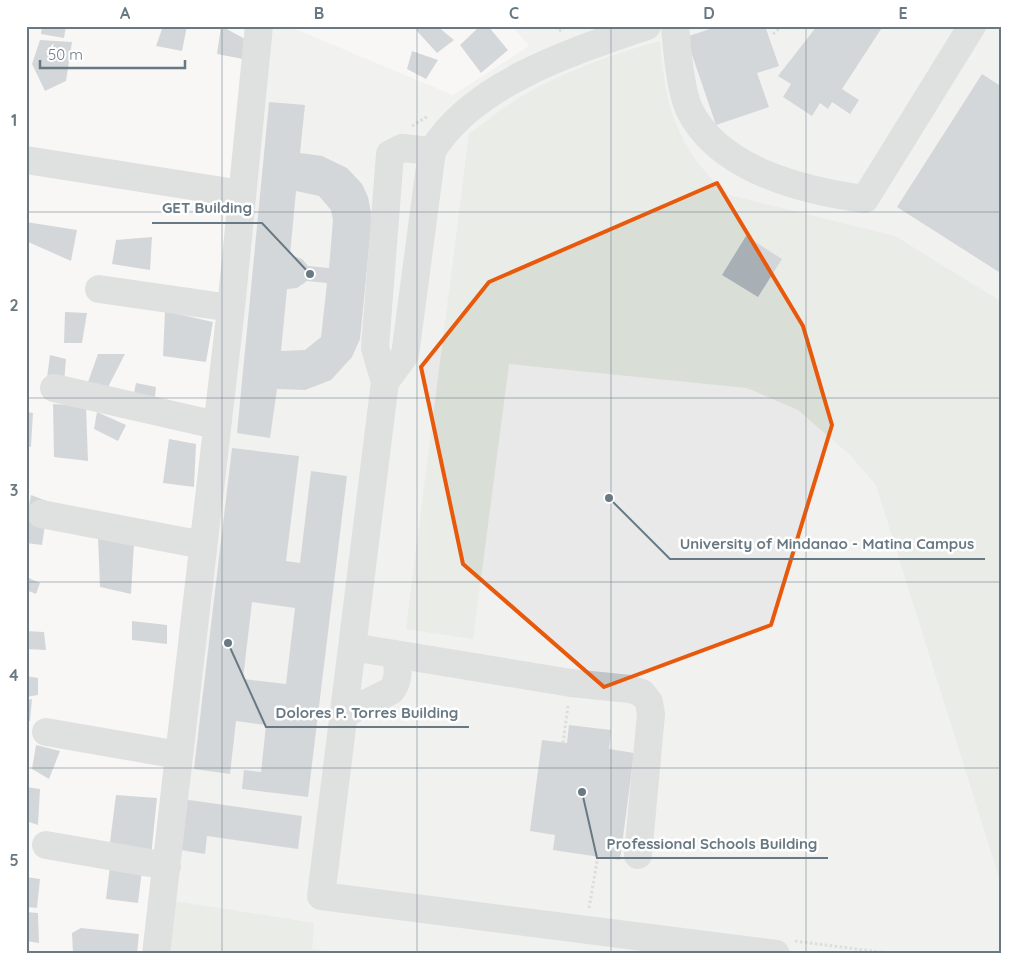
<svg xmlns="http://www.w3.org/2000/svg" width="1028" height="980" viewBox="0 0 1028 980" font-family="Quicksand,sans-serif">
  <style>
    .built { fill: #e8e9e8 }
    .green { fill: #d9ded6 }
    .building { fill: #a8b0b5; fill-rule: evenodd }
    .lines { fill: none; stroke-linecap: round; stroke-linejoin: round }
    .path { stroke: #bbbec0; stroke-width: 3; stroke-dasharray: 2.5 2.5; stroke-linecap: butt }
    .minor { stroke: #c1c5c8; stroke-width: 28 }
    .marked { fill: none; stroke: #e8590c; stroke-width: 4; stroke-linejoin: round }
    .grid { fill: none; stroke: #687984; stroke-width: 1; stroke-opacity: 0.55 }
    .leader { fill: none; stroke: #687984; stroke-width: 2 }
    .callout-dot { fill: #687984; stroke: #fff; stroke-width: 2 }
    .callout-label { font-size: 15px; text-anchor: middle; font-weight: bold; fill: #687984; stroke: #fff; stroke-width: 5; stroke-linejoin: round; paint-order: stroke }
    .neatline { fill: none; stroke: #687984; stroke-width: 2 }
    .grid-label { font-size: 16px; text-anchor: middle; font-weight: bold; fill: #687984 }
  </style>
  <rect width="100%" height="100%" fill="#f8f7f5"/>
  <path class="built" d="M273 26H288L453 95 529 46 512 26H1002V954H165L168 900Z"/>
  <path class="green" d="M660 41C665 108 677 150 729 195L895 236 1002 302V887L876 485 850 455 798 410 747 388 509 364 473 639 406 629 469 134C483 124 496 113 510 104 550 76 612 54 660 41Z
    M168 900 314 923 312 949 346 954H165Z"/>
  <path class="building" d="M42 26H66L64 38 41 34Z
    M163 26H187L182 51 156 46Z
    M221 26 247 40 243 59 217 54Z
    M422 26H437L454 40 437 53 416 30Z
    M480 26H488L508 50 481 73 460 45Z
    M719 26H765L779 66 757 73 769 107 716 125 686 37Z
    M817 26H883L842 89 859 100 850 114 832 102 828 109 820 103 812 116 783 97 791 84 778 76Z
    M40 40 72 42 66 81 45 91 32 64Z
    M412 51 438 60 426 79 407 69Z
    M982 74 1002 87V274L897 207Z
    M269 102 305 105 300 153 322 156 347 168 362 184 368 197 372 218 360 339 352 357 331 380 305 390 277 389 270 438 237 433ZM296 191 319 196 331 210 333 220 329 268 308 266 302 259 290 255ZM307 281 327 283 321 337 305 350 281 351 287 289 297 288Z
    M26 222 77 230 71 261 26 241Z
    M746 236 782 259 758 297 722 275Z
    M152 237 150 270 112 264 116 240Z
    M165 311 213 322 206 362 163 356Z
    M65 312 87 313 82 343H64Z
    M98 354H125L105 393 88 382Z
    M50 355 66 359 64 383 47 378Z
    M136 383 156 387 154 407 132 403Z
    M53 404 86 406 88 461 54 457Z
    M26 412 33 413 31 447 26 446Z
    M97 412 126 425 118 441 94 429Z
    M169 439 196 444 194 487 163 483Z
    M232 448 299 456 286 561 300 563 311 471 347 476 308 797 242 789 244 770 261 772 266 725 236 721 230 774 194 769ZM252 602 295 608 286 684 243 679Z
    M31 495 52 503 49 513 29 506Z
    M26 514 46 518 42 545 26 543Z
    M98 537 134 544 131 594 100 587Z
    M29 578 40 583 36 594 26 590Z
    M132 621 167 625V644L132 640Z
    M26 631 44 632 46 650 26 649Z
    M26 676 38 678V695L26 697Z
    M32 699 30 721H26V700Z
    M569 725 611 730 609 749 634 753 620 860 553 850 555 835 530 831 542 740 567 743Z
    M36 745 60 751 49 779 32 769Z
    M26 787 40 789 38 825 26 821Z
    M116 795 157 798 151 857 109 850Z
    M182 799 302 816 298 849 207 836 205 854 175 849Z
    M110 866 142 870 138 903 106 899Z
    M26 877 40 879 37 908 26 907Z
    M26 912 38 913 39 943 26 941Z
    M81 928 139 934 137 954H73L72 933Z"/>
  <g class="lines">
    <path class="path" d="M559 31 567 26
      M773 34 782 26
      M412 126 428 116
      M563 743 568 706
      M589 908 598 856
      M795 941 895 954"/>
    <path class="minor" d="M675 26C677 49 680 89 689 109 718 170 804 191 865 199L972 26
      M432 151 402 148 390 154 375 348 385 382 321 896 776 954
      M26 160 242 194
      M99 289 231 308
      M385 382 405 355 432 151C474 82 575 51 647 26
      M54 388 216 425
      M41 514 203 545
      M352 647 571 683 630 689 642 693 649 702 651 714 638 855
      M344 714 391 691C400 680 398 667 396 654
      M46 732 179 755
      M46 845 167 866
      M156 954 231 308 259 26"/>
  </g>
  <path d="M0 0H1028V980H0ZM717 183 803 326 832 425 771 625 604 687 463 564 421 367 489 282Z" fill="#f8f7f5" fill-opacity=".55" fill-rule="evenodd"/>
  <path class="marked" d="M717 183 803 326 832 425 771 625 604 687 463 564 421 367 489 282Z"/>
  <path class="grid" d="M222 26V954M417 26V954M611 26V954M806 26V954M26 212H1002M26 398H1002M26 582H1002M26 768H1002"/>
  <path class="leader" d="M310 274L262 223H152M609 498L670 559H985M228 643L266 727H469M582 792L597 858H828"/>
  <g class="callout-dot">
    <circle cx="310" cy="274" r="5"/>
    <circle cx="609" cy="498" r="5"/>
    <circle cx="228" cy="643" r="5"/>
    <circle cx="582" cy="792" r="5"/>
  </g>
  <g class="callout-label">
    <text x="207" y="213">GET Building</text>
    <text x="827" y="549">University of Mindanao - Matina Campus</text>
    <text x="367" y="718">Dolores P. Torres Building</text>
    <text x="712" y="849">Professional Schools Building</text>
  </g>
  <rect width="1028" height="980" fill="none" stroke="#ffffff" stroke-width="55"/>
  <path d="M40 60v8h145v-8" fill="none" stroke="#687984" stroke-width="2.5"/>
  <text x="48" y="60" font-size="15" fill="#687984" stroke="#ffffff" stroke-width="4" paint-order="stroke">50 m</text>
  <rect x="28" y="28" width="972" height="924" class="neatline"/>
  <g class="grid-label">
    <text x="125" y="19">A</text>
    <text x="319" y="19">B</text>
    <text x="514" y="19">C</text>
    <text x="709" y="19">D</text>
    <text x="903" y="19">E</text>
    <text x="14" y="126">1</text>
    <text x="14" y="311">2</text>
    <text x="14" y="496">3</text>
    <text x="14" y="681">4</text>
    <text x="14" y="866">5</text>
  </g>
</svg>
